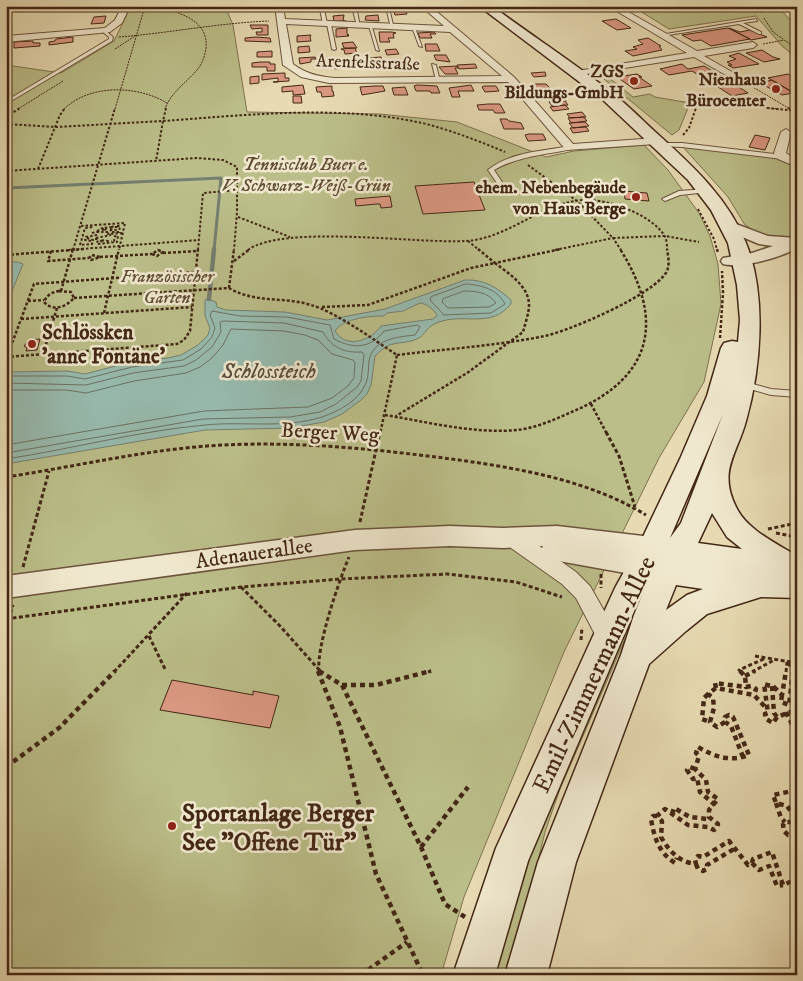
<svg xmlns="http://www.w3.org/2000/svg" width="803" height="981" viewBox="0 0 803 981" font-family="'IM FELL DW Pica',serif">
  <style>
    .green { fill: #bbbe89; stroke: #7f724f }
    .water { fill: #97bbaf; stroke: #758071; fill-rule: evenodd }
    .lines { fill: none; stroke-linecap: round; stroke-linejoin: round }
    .shore { stroke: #6d7162; stroke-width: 1 }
    .stream-far1 { stroke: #758071; stroke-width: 3 }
    .stream { stroke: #758071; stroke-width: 4.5 }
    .building { fill: #db9882; stroke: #432715 }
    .service-casing { stroke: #6c543c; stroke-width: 2 }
    .minor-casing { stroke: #6c543c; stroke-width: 2 }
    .tertiary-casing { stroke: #6c543c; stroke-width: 3 }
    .secondary-casing { stroke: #432715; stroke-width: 3 }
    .motorway-casing { stroke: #432715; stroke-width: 2 }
    .path-far4 { stroke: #432715; stroke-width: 1; stroke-dasharray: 2 1; stroke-linecap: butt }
    .path-far3 { stroke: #432715; stroke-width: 2; stroke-dasharray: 2.5 2; stroke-linecap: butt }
    .path-far2 { stroke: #432715; stroke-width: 2.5; stroke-dasharray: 3 2; stroke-linecap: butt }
    .path-far1 { stroke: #432715; stroke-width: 3; stroke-dasharray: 4 2.5; stroke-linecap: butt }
    .path { stroke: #432715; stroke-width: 4.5; stroke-dasharray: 5 4; stroke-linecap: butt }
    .service { fill: #f0e8ce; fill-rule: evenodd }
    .minor { fill: #f0e8ce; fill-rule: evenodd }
    .tertiary { fill: #f0e8ce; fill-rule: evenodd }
    .secondary { fill: #f0e8ce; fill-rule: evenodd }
    .motorway { fill: #e8dbb3; fill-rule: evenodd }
    .poi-dot { fill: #8f2418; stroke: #f0e8ce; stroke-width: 2 }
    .labels { text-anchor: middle; stroke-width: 5; stroke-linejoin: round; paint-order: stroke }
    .far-street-label { font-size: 18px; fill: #432715; stroke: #f0e8ce }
    .far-poi-label { font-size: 18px; font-weight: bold; fill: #432715; stroke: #f0e8ce; text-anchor: end }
    .far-park-label { font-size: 18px; font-style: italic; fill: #614d32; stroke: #f0e8ce }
    .poi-label { font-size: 21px; font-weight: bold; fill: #432715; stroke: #f0e8ce; text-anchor: start }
    .street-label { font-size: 21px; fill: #432715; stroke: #f0e8ce }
    .water-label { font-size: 22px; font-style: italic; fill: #584c3c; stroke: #f0e8ce }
    .near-street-label { font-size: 25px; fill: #432715; stroke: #f0e8ce }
    .near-poi-label { font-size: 25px; font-weight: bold; fill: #432715; stroke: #f0e8ce; text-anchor: start }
  </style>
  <rect width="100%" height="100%" fill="#e8dbb3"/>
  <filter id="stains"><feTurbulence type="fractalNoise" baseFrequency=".004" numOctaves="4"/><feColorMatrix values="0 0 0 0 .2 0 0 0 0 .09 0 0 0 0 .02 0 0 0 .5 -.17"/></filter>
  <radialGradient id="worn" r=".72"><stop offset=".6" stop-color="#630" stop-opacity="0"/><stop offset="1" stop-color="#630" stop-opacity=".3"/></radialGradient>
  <path class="green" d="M131 6H225L233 25 247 112 380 114 457 122 546 157 574 151 644 145 668 170 699 213 710 236 718 264 721 304 704 382 659 458 564 652 464 897 441 975H6V65L61 73 114 41Z
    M632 6H777L797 27V58L782 46 756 16 669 29Z
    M608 77 633 97 650 94 655 97 690 103 679 130 672 135 604 79Z
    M683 147 782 158 797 166V234L785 239 758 233 745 225 728 197Z
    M633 606 639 607 560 789 545 832 510 975H490L513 893Z"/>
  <path class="water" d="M6 262H17L23 264 6 306Z
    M465 280C484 279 498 288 511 300V304C491 328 468 314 442 321 426 325 426 335 417 339 400 346 392 338 375 356L371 385 367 394 361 400 342 414 324 422 290 428 205 430 6 464V372L67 371 85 374 131 362 168 358 181 355 198 345 208 335 210 328 205 316V300L207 299 216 302 217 307 226 310 285 312 327 320 385 309ZM420 303C427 304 434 309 437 316L433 319 381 326C372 340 346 350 335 331 344 318 369 316 384 316L387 313 403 311Z"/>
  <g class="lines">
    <path class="shore" d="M466 284C482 285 497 289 505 304L491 313 444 315 430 300 431 297Z
      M464 291C476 291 488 292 496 303L489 307 448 308 442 302 443 299Z
      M6 376H67L85 379 132 367 183 360 201 349 212 337 215 328 210 315 212 311 240 316 287 317 330 325 334 339C353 349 370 349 384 331L417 325 420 327 415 335C397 337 373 339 369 361 368 368 369 376 366 383 359 401 339 411 322 417 284 429 244 421 205 425 138 431 72 449 6 459
      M6 383 86 385 133 373 184 366 196 360 212 347 221 332 220 322 223 321 284 323 323 332C332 348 344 353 362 352L364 355 361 381 357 387 336 404 320 412 290 417 203 419 6 453
      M6 390H66L86 393 134 381 186 373 200 367 212 358 223 345 231 329 284 331 305 335 318 340 332 354 353 360 355 363 354 378 348 386 332 398 308 407 204 411 6 445"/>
    <path class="stream-far1" d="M6 188 221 178 214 250"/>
    <path class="stream" d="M209 299 214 249"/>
  </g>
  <path class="building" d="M516 6 531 7 552 6 522 10Z
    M393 9H405L407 14 395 15Z
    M344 15 343 21H346H334L333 16Z
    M378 15 379 21 365 20 366 16Z
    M106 16 104 23 91 24 94 17Z
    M616 19 631 28 617 30 602 21Z
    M250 25H268V35H257L256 32H262V28L252 29Z
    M347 28V34L349 35H347L349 36 336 37V29Z
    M728 28 750 39 711 46 701 40 693 41 682 35Z
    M729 28 740 32 750 30 767 37 751 40Z
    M379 32H392L396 33 393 34 394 38H388L390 42H380Z
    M434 32 436 34H430L432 38H420L418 33Z
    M311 35 310 37 311 41 297 42V36Z
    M73 37V42L49 45V42L55 41 56 39Z
    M256 37 270 38 271 42 245 41V38Z
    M648 38 661 46H659L662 50 633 56 625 51 637 49 633 47 643 44 638 40Z
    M33 41V43H40V46L14 48V42Z
    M353 42 357 48H344L342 43Z
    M425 44H437L440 51H426Z
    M309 46 310 52 298 53V47Z
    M355 48 357 53 345 54 344 50 341 49Z
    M396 49 399 54 387 55 385 50Z
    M762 50 773 57 780 59 764 62 746 53Z
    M272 51V57H257V52Z
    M739 53 759 64 733 68 728 65H732L727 62 736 59 729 56Z
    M434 55H446L450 62 436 60Z
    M315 57 316 59H311V62L300 64 299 58Z
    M381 57 382 60 375 61V62L366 61 365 58Z
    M366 61 383 62 385 68 374 69 373 65H367Z
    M413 61 416 68 400 69 397 62Z
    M260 62H270V64H275V71H267V67H252V63Z
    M347 62 348 68 335 69V66H330L329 63Z
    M475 64 477 68 459 69 457 65Z
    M682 64 688 69 704 66 725 79 709 82 692 71 669 75 660 69Z
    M457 66 458 68H455L458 74H445L439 67Z
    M545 72 546 76 534 77 531 73Z
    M285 73V78H289V81L273 82H278V78L262 80V74Z
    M637 74 642 77H639L652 86 634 89 617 77Z
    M788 74 797 79V92L794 93 768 78Z
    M259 76V83L250 84V77Z
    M719 80 725 83 731 82 748 93 732 96 715 85 722 84 717 81Z
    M772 80 794 93 782 95 760 83Z
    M533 84H546L550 88 536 89Z
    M303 85 305 94 293 95V91L282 92V87Z
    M417 85 437 86 440 93H431L430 91H416L414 86Z
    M471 85 474 91H458L460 97H452L449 88Z
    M332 86V91H333L334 96 322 97 321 92H317L316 87Z
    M375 86H383L385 91 362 95 360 87Z
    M484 86H496L499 91 485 92 482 87Z
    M405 87 408 95H394L392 88Z
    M562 92 566 96 551 97 547 93Z
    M293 96H301L302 103H293Z
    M563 96 567 100 551 102 548 98Z
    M565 101 568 105 552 106 549 102Z
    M488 104H500L505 113H495L493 110H479L477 105Z
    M565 105 569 109 553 111 550 107Z
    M582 112 586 117 570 118 567 114Z
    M584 117 587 121 571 123 568 118Z
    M500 119H507L509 121 521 123 524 129H504Z
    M585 122 589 126 573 128 569 123Z
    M586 127 589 131 573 133 570 128Z
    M529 134H543L546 140 528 141 525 135Z
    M755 135 770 138 765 150 749 147Z
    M474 182 485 210 423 214 415 186Z
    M624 191 647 193 649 201 625 199Z
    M390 196 392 207 381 208 380 204H377L356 206 355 199Z
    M40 339 37 350 26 351 27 348 24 346 29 340Z
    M172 680 253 695V691L279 696 270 728 160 710Z"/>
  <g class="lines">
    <g class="service-casing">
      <path id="service" d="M352 6H356L360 27 357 26Z
        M386 7 389 8 394 29 391 28Z
        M322 8 324 9 327 24 325 25 323 24 320 9Z
        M756 19 757 21 743 23 761 32V34H759L739 24 662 36 660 35Z
        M329 23 331 24 336 49 334 50 332 49 327 24Z
        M369 26 372 27 379 51 376 50Z
        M412 27 415 28 422 47 419 46Z
        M106 29 109 30 108 33 113 37 112 41 6 104V101L109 39V37L104 33Z
        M432 64 436 65 440 81 436 80Z
        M660 143H682L782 155 785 157 782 159 682 147 658 146 657 145Z
        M570 146 572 147V149C545 155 518 156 494 170L504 185 503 186H499L488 170C510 152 543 151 570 146Z
        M706 189 709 191 708 192 680 195 665 201 662 199 679 191Z
        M742 381 771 389 797 391V397L771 395 739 386 738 384Z"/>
    </g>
    <g class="minor-casing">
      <path id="minor" d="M122 6H130L122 23 110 32 6 42V36L105 28 115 20Z
        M275 6H283L285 19 444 26 421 6H430L514 77 573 144 656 138 662 141 656 144 566 150 508 82 329 83 301 77 283 65ZM286 24 450 32 502 76 336 78C320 77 306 74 293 64Z
        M608 6H618L697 51 753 42 757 45 753 48 704 56 741 77V81L738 82 694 57 574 76V72L577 71 687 53Z
        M786 129 791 132 786 153 797 160V167L778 159 774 153 781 132Z
        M518 534 525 536 576 572 590 586 619 637 616 644 608 647 600 644 576 598 562 584 511 548 508 542 511 536Z"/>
    </g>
    <g class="tertiary-casing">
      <path id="tertiary" d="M728 221 768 236 797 238V248C782 257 741 269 723 264L721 261 723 258 752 253 773 246 759 244 723 229 720 226 723 223Z
        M450 526 503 528 557 526 652 537 660 540 664 547 660 554 652 557 643 556 651 559 654 566 651 573 642 576 553 560 544 557 541 550 543 546 503 548 450 546 355 550 6 598V576L355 530Z"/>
    </g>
    <g class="secondary-casing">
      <path id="secondary" d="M479 6H492C531 35 573 62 611 92 629 106 645 123 662 138 695 168 729 200 746 243 767 295 761 368 746 421 737 454 718 471 736 507 747 530 776 543 797 556V598L761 597 707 614 686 631 649 664 576 862 547 975H505L538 862 621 655 634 615 647 583 638 602 528 861 495 975H453L496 848 615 588 641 541 680 459 707 396 721 348 724 343 732 341 738 342 740 320 737 285 728 243 711 210 688 180 602 99ZM723 414 681 523 670 538ZM712 513 727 537 742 549 698 543ZM676 585 703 589 687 595 666 610Z"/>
    </g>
    <g class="motorway-casing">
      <path id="motorway" d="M788 6H797V13L793 12Z"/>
    </g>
    <path class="path-far4" d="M158 6C179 13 209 20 206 48 205 56 202 64 197 70 186 83 171 92 165 109
      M757 6 761 13
      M764 18 773 32 783 39
      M119 37C169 33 219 23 269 21
      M763 44 784 40 797 48
      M115 49 135 36
      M746 83 790 109
      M18 109 63 81
      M64 109C90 84 137 85 167 103
      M115 109 145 6
      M695 109 700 101 779 109"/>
    <path class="path-far3" d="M166 108 163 121C248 115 343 104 426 124 453 131 479 141 505 152
      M767 108 797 111
      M788 108 790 109
      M6 117 20 108
      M6 124 56 127 163 121 156 161
      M683 135 689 128 696 108
      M528 165 577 201 613 238 665 236 699 242
      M38 169 60 115 65 108
      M6 171 197 158 223 160 237 167V212L234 250
      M562 188 596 199
      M698 209 714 239 717 250
      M238 217 290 237
      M81 226 125 223 119 250
      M117 226H120L119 232H111V230L108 234 123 233
      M110 229 116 230 117 227H112L114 226
      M97 231 104 227
      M108 232H102L106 229 103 230V228L112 227
      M92 233 100 231 95 233
      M87 238 93 240 92 244 80 245 85 228 93 227
      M96 238 111 235
      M95 239H98L97 244 117 242 118 236H115L114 241H111
      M91 241 85 240 86 237 97 235
      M468 241 479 250
      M102 242 100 240 109 241
      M68 250 199 240
      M73 250 115 108
      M198 250 203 193 238 190
      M248 250C283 224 418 244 466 241 512 238 545 198 591 200 613 201 652 216 664 235 667 239 667 246 667 250
      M555 250 613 238 621 250"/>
    <path class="path-far2" d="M478 249 495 263 561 249
      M717 249 718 253
      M158 250 163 252 157 256 152 254Z
      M51 251 48 261 89 258
      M163 253 198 251
      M6 255 84 249
      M92 255 100 257 91 260 89 258Z
      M100 257 152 254
      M234 261 250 249
      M229 288 234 249
      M59 291 71 292 74 298C66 307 53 312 44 302 47 295 52 292 59 291Z
      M61 291 73 249
      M74 298 229 288C257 304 282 296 311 305 336 312 374 340 397 355L380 434
      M28 301 44 300
      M322 307 368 305 471 268 495 263C508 273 529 286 529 305 529 313 525 324 523 332L467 373 396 416
      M104 313 119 249
      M21 319 192 307
      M720 338 723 293 722 271
      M43 354 57 308
      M397 355C445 349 493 346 540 337 566 333 656 294 667 271 670 264 668 256 667 249
      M6 357 177 344 184 340 190 331 198 249
      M7 357 34 284 195 272
      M591 404 607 434
      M385 415C428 422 473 434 517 430 536 428 556 419 574 411 653 377 665 320 620 249"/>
    <path class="path-far1" d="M606 432 619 456 635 507
      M6 477C73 467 140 451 207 446 292 440 376 449 459 460 523 469 590 481 646 515
      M360 522 380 432
      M768 529 797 523
      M776 533 797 537
      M23 567 49 471
      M601 574V588
      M241 587 280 626 321 672
      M6 619 241 587 340 579 447 574 516 582 562 597
      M6 632 13 605
      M149 636 166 671
      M581 640 582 627
      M755 656 797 663
      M788 663 794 672
      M114 672 187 593
      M319 672C316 647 339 581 349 557
      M428 672 431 671
      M741 672 739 670 766 658
      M752 672 774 660
      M786 672 787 662"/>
    <path class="path" d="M318 671 340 727 376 874 423 975
      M319 671 342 685 421 847 445 904 465 917
      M740 671 745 676 746 687 751 686 756 689 754 695
      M745 676 755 671
      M342 685H376L431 671
      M772 686 774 713 777 717 793 711 797 720
      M716 688 715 683 746 687
      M708 694 704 698 702 719 710 722
      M782 695 781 702 789 705 793 671
      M786 712 797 735
      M777 717 773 723 766 719 765 714 768 713 764 684 774 687 782 695 786 671
      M725 722 717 727 710 722 714 708 713 698 708 694 716 688 754 695 767 709
      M743 757 731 726 725 722V717L729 715 733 717 749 755C730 762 715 757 698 747L696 753 699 756 695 769 706 780 708 792 718 799 709 810V817L718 824 717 828 714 830 708 827 688 825 665 809 657 816 662 821 661 837C669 851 679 862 696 864L695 860 698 856 703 857 729 841 748 865 752 863 753 859 772 852 783 885 797 879
      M6 767 59 728 115 671
      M695 769 690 767 687 770 693 779 697 778 700 792 715 805
      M797 790 773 795 776 803 787 806 793 814V822H785L783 825 784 831 788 835 794 834 797 836
      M776 803 781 818 785 822
      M672 814 674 808 690 817 707 819 709 817
      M657 816H653L651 819C654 837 659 853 675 863L677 858
      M421 847 468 787
      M752 863 759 870 769 866 777 886 783 885
      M696 864 698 869 703 871 707 869V865L734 849
      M797 866 794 870 797 877
      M361 975 407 942"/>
    <use href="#service" class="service"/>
    <use href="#minor" class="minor"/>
    <use href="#tertiary" class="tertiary"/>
    <use href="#secondary" class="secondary"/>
    <use href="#motorway" class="motorway"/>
  </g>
  <g class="poi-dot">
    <circle cx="634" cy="81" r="5"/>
    <circle cx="776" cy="89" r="5"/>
    <circle cx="636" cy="197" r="5"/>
    <circle cx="32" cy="344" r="5"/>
    <circle cx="172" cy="826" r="5"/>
  </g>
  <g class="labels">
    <g class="far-street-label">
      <text transform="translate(368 62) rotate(2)" y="6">Arenfelsstraße</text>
    </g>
    <g class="far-poi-label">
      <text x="624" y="77">ZGS<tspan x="624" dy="21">Bildungs-GmbH</tspan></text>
      <text x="766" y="85">Nienhaus<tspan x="766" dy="21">Bürocenter</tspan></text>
      <text x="626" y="193">ehem. Nebenbegäude<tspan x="626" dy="21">von Haus Berge</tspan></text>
    </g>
    <g class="far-park-label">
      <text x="306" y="170">Tennisclub Buer e.<tspan x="306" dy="21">V. Schwarz-Weiß-Grün</tspan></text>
      <text x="167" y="282">Französischer<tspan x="167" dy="21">Garten</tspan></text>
    </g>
    <g class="poi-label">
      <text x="42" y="339">Schlössken<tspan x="42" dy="24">'anne Fontäne'</tspan></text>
    </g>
    <g class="street-label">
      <text transform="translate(330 432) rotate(3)" y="7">Berger Weg</text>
      <text transform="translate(254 553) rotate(-8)" y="7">Adenauerallee</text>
    </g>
    <g class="water-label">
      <text x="269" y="378">Schlossteich</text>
    </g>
    <g class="near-street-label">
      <text transform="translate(593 674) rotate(-65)" y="9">Emil-Zimmermann-Allee</text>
    </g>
    <g class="near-poi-label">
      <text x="182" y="821">Sportanlage Berger<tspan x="182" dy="29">See "Offene Tür"</tspan></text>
    </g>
  </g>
  <rect width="803" height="981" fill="none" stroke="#e8dbb3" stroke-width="25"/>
  <rect x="8" y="8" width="788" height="966" fill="none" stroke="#432715" stroke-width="2.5"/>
  <rect x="12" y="12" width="778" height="956" fill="none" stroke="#432715"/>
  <rect width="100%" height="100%" filter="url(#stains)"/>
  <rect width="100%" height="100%" fill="url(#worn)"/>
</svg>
